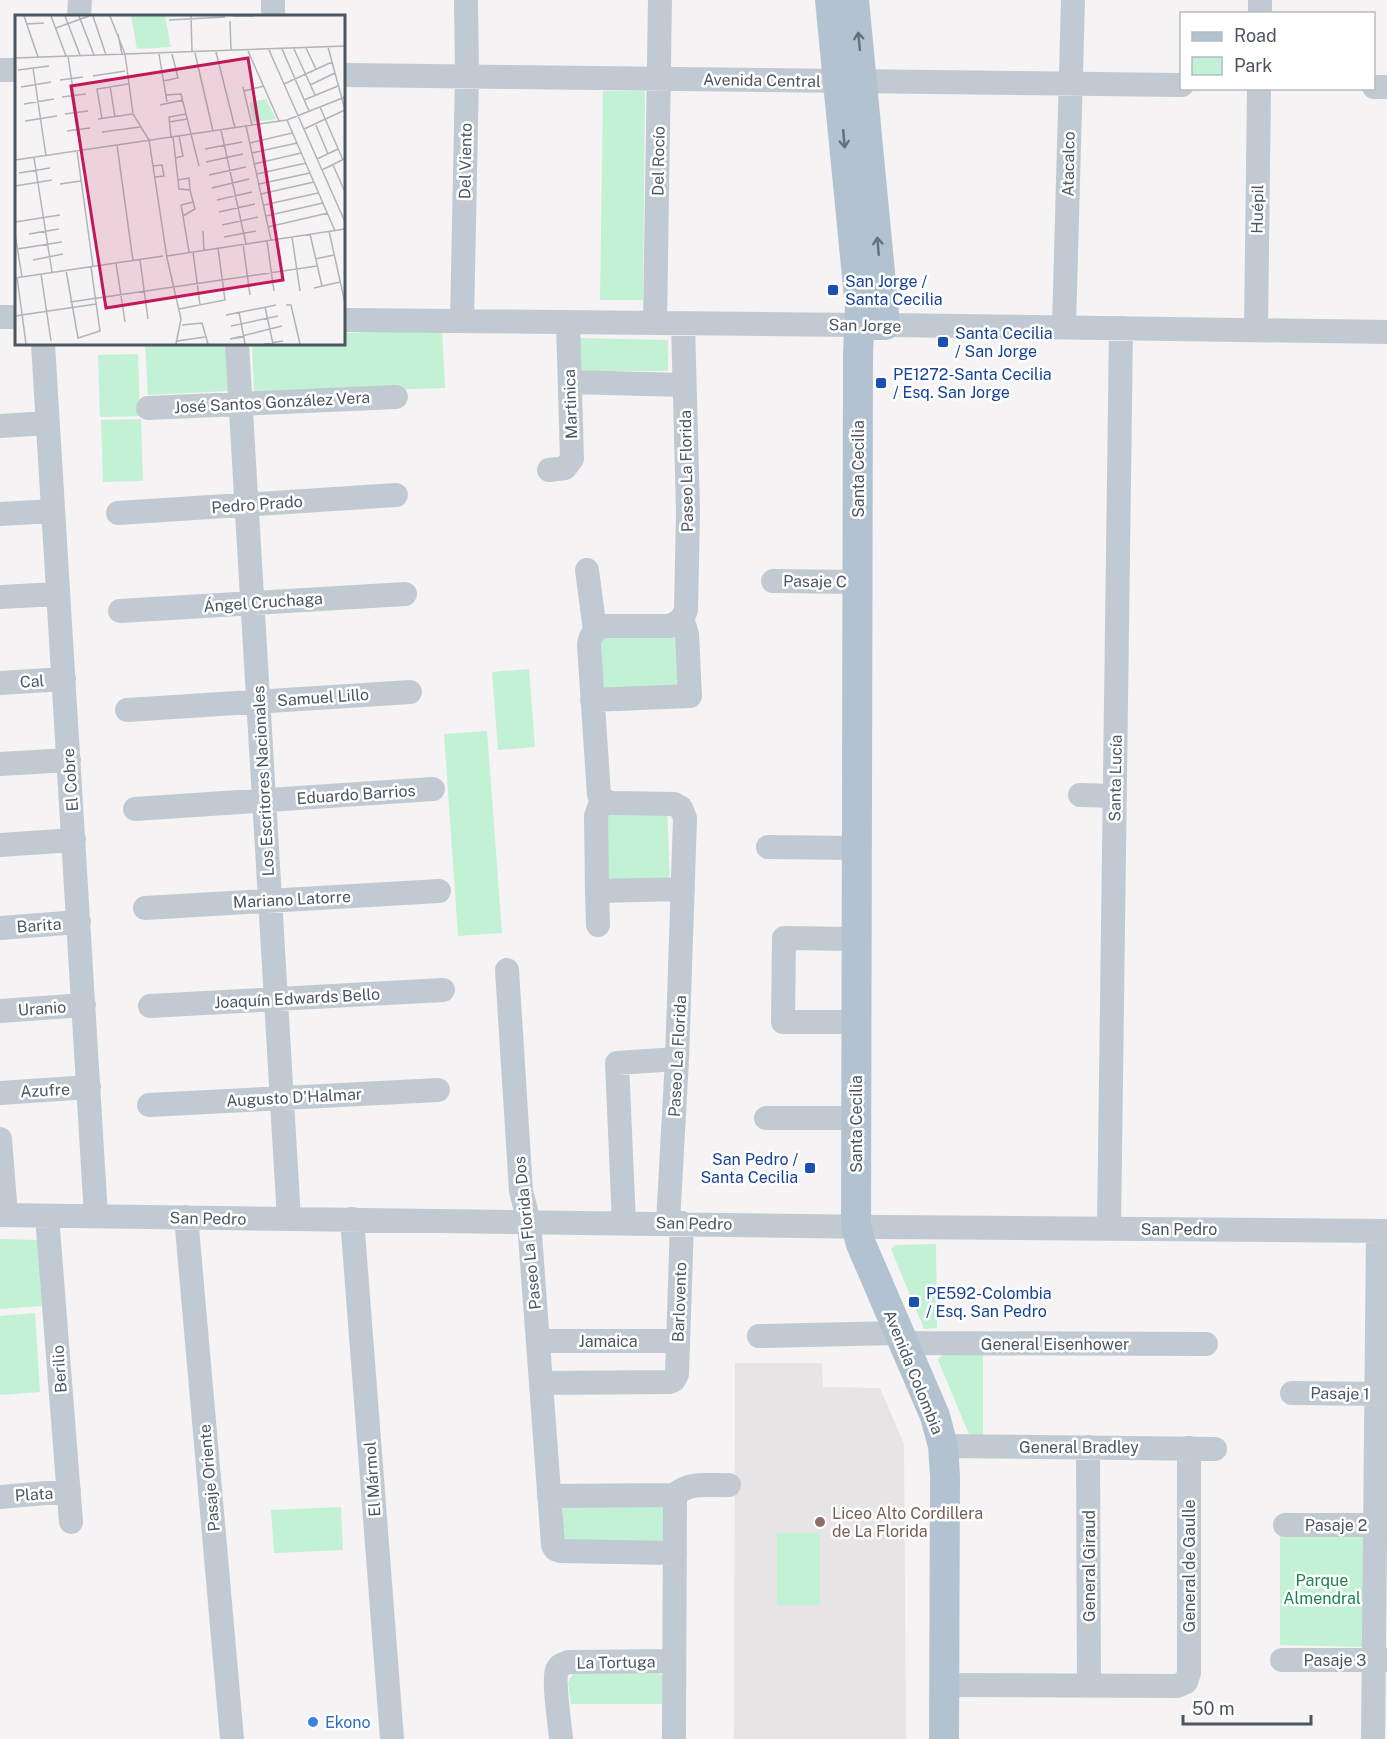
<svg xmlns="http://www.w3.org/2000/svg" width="1387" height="1739" viewBox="0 0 1387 1739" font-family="'Public Sans',sans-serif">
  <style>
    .education { fill: #e6e4e5 }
    .green { fill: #c3f1d5 }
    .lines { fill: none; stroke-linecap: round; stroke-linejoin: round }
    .minor { stroke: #c1cad2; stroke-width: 24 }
    .major { stroke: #b3c2d1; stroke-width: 30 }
    .oneway { stroke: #64717d }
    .transit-dot { fill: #1a4fb4; stroke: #fff; stroke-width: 2 }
    .education-dot { fill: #8d6e63; stroke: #fff; stroke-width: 2 }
    .shop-dot { fill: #3f7fe0; stroke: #fff; stroke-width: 2 }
    .labels { text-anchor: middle; stroke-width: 5; stroke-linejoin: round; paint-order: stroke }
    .street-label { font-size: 16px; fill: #4a5661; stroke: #fff }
    .transit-label { font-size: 16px; fill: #164399; stroke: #fff; text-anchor: start }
    .education-label { font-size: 16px; fill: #785e54; stroke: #fff; text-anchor: start }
    .park-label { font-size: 16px; fill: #17864f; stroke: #fff }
    .shop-label { font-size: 16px; fill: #366cbe; stroke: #fff; text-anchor: start }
    .inset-road { fill: none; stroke: #b1b4b9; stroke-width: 1.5 }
    .view { fill: #c2185b; fill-opacity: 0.15; stroke: #c2185b; stroke-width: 3 }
    .inset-edge { fill: none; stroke: #4a5661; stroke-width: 3 }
  </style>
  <rect width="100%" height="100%" fill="#f5f3f3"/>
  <path class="education" d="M735 1363H822L823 1387 880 1388 904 1444 906 1739H734Z"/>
  <path class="green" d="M603 91H645L643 300H600Z
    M442 330 445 388 254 394 252 344H344V333Z
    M575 338 668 340V371H575Z
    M145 344H227L229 391 148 395Z
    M138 354 140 416 100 417 98 355Z
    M141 419 143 481 103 482 101 420Z
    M683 635 686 701 602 704 600 638Z
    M529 669 535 747 498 750 492 672Z
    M487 731 502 933 458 936 444 734Z
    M667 806 670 884 607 887 604 808Z
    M0 1239 38 1240 42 1306 0 1309Z
    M936 1244 937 1328 924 1329 891 1249 895 1245Z
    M35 1313 40 1392 0 1395V1316Z
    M942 1355H983V1440L971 1439 938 1360Z
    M563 1502 667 1503V1546L562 1545Z
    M341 1507 343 1550 274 1553 271 1510Z
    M1280 1531 1365 1533 1363 1647 1280 1645Z
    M777 1533H820V1605H777Z
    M575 1671 656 1672 664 1676V1704H571L568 1682Z"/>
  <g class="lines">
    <path class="minor" d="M1260 14V0
      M79 16 80 0
      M273 16V0
      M0 70H16
      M344 75 1182 85
      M1374 87H1387
      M0 317H16
      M344 320 859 325
      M462 321 467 76 466 0
      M655 323 660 0
      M885 325 1387 332
      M1064 327 1073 0
      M1256 330 1259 88
      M43 344 96 1216
      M237 344 289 1219
      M570 382 684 385
      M148 408 396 397
      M0 426 48 423
      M549 470 565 468 572 459 568 322
      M118 513 396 495
      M0 514 53 511
      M587 570 595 631
      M773 581 858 582
      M0 597 58 594
      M120 611 405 594
      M0 683 64 679
      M592 700 690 696 687 634 682 618
      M127 710 410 692
      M0 764 69 760
      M1080 795 1115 796
      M602 799 596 816 597 891 683 889
      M135 809 433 789
      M0 845 74 840
      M768 847 857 848
      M597 891 598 925
      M145 908 439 891
      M0 928 79 922
      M507 970 521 1191 529 1222 553 1545 555 1549 561 1551 675 1553
      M150 1006 443 990
      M0 1011 84 1005
      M856 1022H783L784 938 856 939
      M0 1093 89 1087
      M149 1105 438 1090
      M766 1118H856
      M0 1139 6 1215
      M0 1215 880 1227 1387 1231
      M47 1216 71 1522
      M186 1217 232 1739
      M352 1219 392 1739
      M624 1223 617 1063 677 1059
      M668 1223 677 1059 685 818 681 808 674 804 611 803 607 802 599 795 589 645C590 635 594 630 603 626H669C678 623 683 619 686 610L688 511 683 323
      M1109 1228 1121 328
      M759 1336 899 1333
      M538 1341H678
      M903 1343 1206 1344
      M541 1383 669 1382 674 1380 677 1374 682 1223
      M1292 1393 1387 1394
      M943 1446 1215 1449
      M1088 1447 1089 1686
      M549 1496 675 1495C689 1481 711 1486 729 1485
      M0 1497 69 1491
      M1285 1525H1387
      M1282 1660H1387
      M944 1685 1177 1686 1186 1682 1189 1673V1448
      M561 1739C560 1726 553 1680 557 1670 559 1665 563 1664 569 1662L674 1661
      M674 1739 675 1495
      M1373 1739 1378 1231"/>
    <path class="major" d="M830 0 860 307 858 355 856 1226 861 1244 935 1416 943 1446 945 1476 944 1739
      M854 0 885 325H859"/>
  </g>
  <defs><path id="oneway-shaft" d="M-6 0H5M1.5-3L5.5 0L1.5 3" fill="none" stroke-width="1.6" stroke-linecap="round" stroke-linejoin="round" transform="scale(1.5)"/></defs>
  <g class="oneway">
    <use href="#oneway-shaft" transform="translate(859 41) rotate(-96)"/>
    <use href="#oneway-shaft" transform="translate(844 139) rotate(85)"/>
    <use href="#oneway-shaft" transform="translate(878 246) rotate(-95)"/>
  </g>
  <g class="transit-dot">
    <rect x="827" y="284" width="12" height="12" rx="3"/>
    <rect x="937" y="336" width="12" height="12" rx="3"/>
    <rect x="875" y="377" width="12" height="12" rx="3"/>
    <rect x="804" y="1162" width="12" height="12" rx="3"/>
    <rect x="908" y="1296" width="12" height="12" rx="3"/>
  </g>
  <circle class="education-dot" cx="820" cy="1522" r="6"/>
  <circle class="shop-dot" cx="313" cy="1722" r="6"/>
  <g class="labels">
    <g class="street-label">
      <text transform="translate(762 80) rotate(1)" y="6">Avenida Central</text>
      <text transform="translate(465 161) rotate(-89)" y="6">Del Viento</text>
      <text transform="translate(658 161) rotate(-89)" y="6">Del Rocío</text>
      <text transform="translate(1068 164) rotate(-89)" y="6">Atacalco</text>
      <text transform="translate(1257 209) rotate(-89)" y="6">Huépil</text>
      <text transform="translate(865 325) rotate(1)" y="6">San Jorge</text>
      <text transform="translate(272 402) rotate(-3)" y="6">José Santos González Vera</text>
      <text transform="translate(570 404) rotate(-92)" y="6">Martinica</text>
      <text transform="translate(858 469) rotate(-90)" y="6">Santa Cecilia</text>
      <text transform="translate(686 471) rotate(-91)" y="6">Paseo La Florida</text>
      <text transform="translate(257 504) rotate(-4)" y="6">Pedro Prado</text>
      <text transform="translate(815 581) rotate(1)" y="6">Pasaje C</text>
      <text transform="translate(263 602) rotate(-4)" y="6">Ángel Cruchaga</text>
      <text transform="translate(32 681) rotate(-4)" y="6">Cal</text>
      <text transform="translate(323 697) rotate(-4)" y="6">Samuel Lillo</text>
      <text transform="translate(1115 778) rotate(-89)" y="6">Santa Lucía</text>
      <text transform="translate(70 780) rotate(-94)" y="6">El Cobre</text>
      <text transform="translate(263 781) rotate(-93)" y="6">Los Escritores Nacionales</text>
      <text transform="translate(356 794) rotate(-4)" y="6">Eduardo Barrios</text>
      <text transform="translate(292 899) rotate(-3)" y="6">Mariano Latorre</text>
      <text transform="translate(39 925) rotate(-4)" y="6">Barita</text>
      <text transform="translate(297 998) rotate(-3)" y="6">Joaquín Edwards Bello</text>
      <text transform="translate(42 1008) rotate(-4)" y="6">Uranio</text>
      <text transform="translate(677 1056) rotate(-87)" y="6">Paseo La Florida</text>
      <text transform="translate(45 1090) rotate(-3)" y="6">Azufre</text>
      <text transform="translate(294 1097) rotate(-3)" y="6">Augusto D'Halmar</text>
      <text transform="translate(856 1124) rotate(-90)" y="6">Santa Cecilia</text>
      <text transform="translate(208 1218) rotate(1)" y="6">San Pedro</text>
      <text transform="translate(694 1223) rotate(1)" y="6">San Pedro</text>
      <text x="1179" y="1235">San Pedro</text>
      <text transform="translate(527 1233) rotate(-96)" y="6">Paseo La Florida Dos</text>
      <text transform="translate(679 1302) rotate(-88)" y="6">Barlovento</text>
      <text x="608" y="1347">Jamaica</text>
      <text x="1055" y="1350">General Eisenhower</text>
      <text transform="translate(59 1369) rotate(-94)" y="6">Berilio</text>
      <text transform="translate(914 1372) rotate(68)" y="6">Avenida Colombia</text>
      <text transform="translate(1340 1393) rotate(1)" y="6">Pasaje 1</text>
      <text x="1079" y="1453">General Bradley</text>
      <text transform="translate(209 1478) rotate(-95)" y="6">Pasaje Oriente</text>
      <text transform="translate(372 1479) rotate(-94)" y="6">El Mármol</text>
      <text transform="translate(34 1494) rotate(-4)" y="6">Plata</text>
      <text x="1336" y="1531">Pasaje 2</text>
      <text transform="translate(1089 1566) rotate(-90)" y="6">General Giraud</text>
      <text transform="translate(1189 1566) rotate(-90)" y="6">General de Gaulle</text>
      <text x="1335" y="1666">Pasaje 3</text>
      <text transform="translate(616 1662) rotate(-1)" y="6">La Tortuga</text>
    </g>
    <g class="transit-label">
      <text x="845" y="287">San Jorge /<tspan x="845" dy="18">Santa Cecilia</tspan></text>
      <text x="955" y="339">Santa Cecilia<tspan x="955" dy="18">/ San Jorge</tspan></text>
      <text x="893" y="380">PE1272-Santa Cecilia<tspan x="893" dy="18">/ Esq. San Jorge</tspan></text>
      <text x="798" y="1165" text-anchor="end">San Pedro /<tspan x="798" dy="18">Santa Cecilia</tspan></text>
      <text x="926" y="1299">PE592-Colombia<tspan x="926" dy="18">/ Esq. San Pedro</tspan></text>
    </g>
    <g class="education-label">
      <text x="832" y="1519">Liceo Alto Cordillera<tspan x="832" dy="18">de La Florida</tspan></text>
    </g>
    <g class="park-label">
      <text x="1322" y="1586">Parque<tspan x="1322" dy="18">Almendral</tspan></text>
    </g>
    <g class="shop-label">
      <text x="325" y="1728">Ekono</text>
    </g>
  </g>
  <g transform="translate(15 15)">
    <rect width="330" height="330" fill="#f5f3f3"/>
    <path d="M116 1H150L156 32 122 34ZM251 84 261 104 238 107 235 88 240 87 242 97 241 86Z" fill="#c3f1d5"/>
    <path class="inset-road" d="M9 1 23 42M36 1 51 41M50 1 65 40M64 1 79 40M78 1 91 40M95 1 110 39M176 1 177 36M218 1H239M154 5 210 2M215 6 216 35M11 9 29 8M41 13 74 1M103 19 107 39M313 32 330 95M291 33 301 54M267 34 294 96M279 34 300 80M254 35 330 207M233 36 264 106M201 37 220 113M180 38 198 116M110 39 118 99 134 125 152 243 166 304 161 329M144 39 152 87M53 41 67 135M0 43 330 31M18 53 31 141M3 55 34 51M78 61 110 56M45 65 68 62M148 66 163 63 157 39M269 69 317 47M295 70 320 58M95 71 100 102M6 72 36 67M228 72 237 110M229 76 249 71M150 80 166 79 184 151M47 82 71 79M289 85 323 71M9 89 39 84M145 90 168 85M305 92 328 145M50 99 73 96M83 104 117 99M87 104 82 74 113 69M272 105 320 216M10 106 42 101M154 107 172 104M300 108 313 139M231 111 256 225M289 114 330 95M206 115 231 229M52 116 75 113M87 117 125 112M156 122 154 102 171 99M158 122 164 174 175 175 180 194 168 201 174 237M235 128 277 118M102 130 118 246M190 134 227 127M62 136 78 251M237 138 282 128M19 143 37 257M160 143 168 141 164 121M302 144 323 134M0 145 272 105 330 82M191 147 228 139M239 149 286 138M318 150 330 177M138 151 147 150 149 161 140 162M307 155 329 144M4 158 35 153M242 159 291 148M194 160 231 152M163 165 174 163 175 175M45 169 66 166M244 169 295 158M0 171 37 165M197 173 234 164M246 179 299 167M202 185 237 177M249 190 303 178M204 197 240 189M168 200 166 190 178 187M251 201 308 188M0 207 45 200M207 210 243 202M253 212 313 198M188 216 189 235M314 216 330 288M0 219 7 262M14 219 44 214M295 219 307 271M209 222 241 216M277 222 285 276M252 226 259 276M228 229 235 280M2 234 47 227M178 237 185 290M152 241 330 214M300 244 319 240M18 245 48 239M125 245 133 304M101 248 110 307M51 255 63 323 85 316 76 252M26 259 36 326M2 262 11 329M0 263 148 241M299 273 325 267M55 287 302 251M271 290H276L285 329M250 292 258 329M164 294 210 285 203 233M224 297 230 329M211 300 261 290M0 301 81 289M167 310 187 308 193 329M216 311 263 301M228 322 215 324 267 311M162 326 190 322M249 329 268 326"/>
    <path class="view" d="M233 43 268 265 91 293 56 71Z"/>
    <rect width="330" height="330" class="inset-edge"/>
  </g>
  <rect x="1180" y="12" width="195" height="78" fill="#ffffff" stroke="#b7bbc0" stroke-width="1.5"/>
  <rect x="1192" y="32" width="30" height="9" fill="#b3c2d1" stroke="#b7bbc0" stroke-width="1.5"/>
  <text x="1234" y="42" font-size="18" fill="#4a5661">Road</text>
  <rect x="1192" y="57" width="30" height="18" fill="#c3f1d5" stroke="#b7bbc0" stroke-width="1.5"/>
  <text x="1234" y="72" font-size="18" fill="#4a5661">Park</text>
  <path d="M1183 1715v9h128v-9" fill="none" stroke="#4a5661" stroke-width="3"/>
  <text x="1192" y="1715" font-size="18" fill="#4a5661" stroke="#ffffff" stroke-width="4.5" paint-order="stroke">50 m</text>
</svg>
